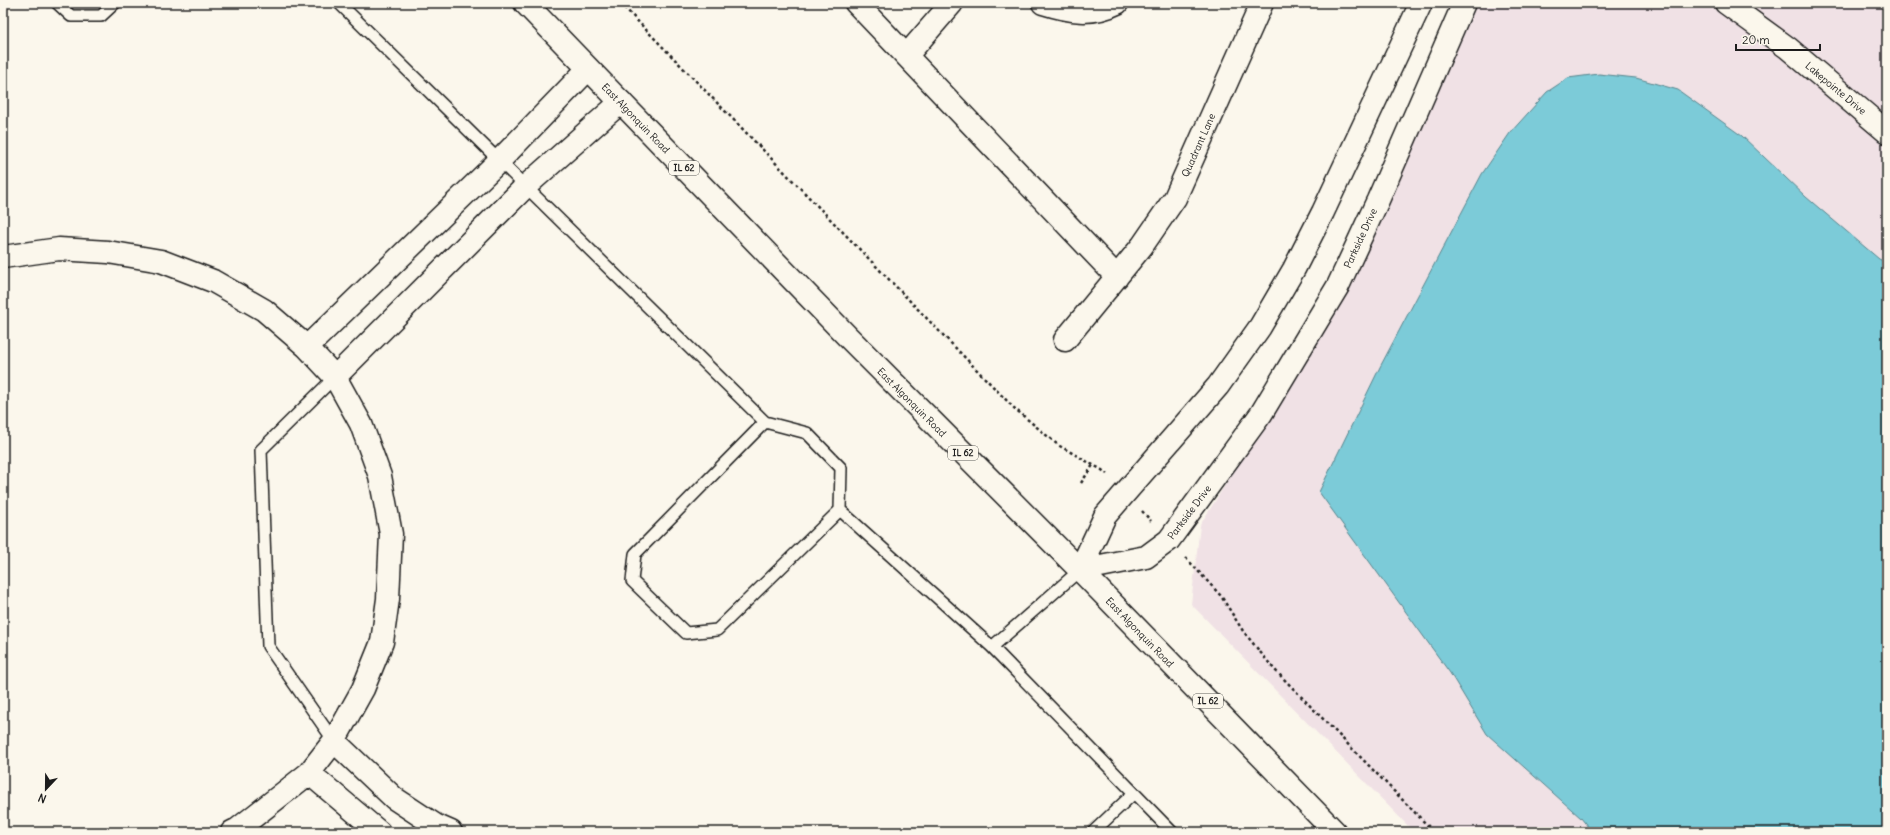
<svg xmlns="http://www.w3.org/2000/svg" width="1890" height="835" viewBox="0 0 1890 835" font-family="Delius,sans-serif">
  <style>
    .built { fill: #f0e1e5 }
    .water { fill: #7ccbd8; stroke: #56858d }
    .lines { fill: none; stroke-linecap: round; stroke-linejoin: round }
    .service-casing { stroke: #1c1c1c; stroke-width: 14 }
    .minor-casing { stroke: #1c1c1c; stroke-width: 25 }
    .primary-casing { stroke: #1c1c1c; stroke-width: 25 }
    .path { stroke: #1c1c1c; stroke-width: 2.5; stroke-dasharray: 3 3; stroke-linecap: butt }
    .service { stroke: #fbf7ec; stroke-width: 11 }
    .minor { stroke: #fbf7ec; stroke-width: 22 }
    .primary { stroke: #fbf7ec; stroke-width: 22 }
    .labels { text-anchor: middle; stroke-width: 3; stroke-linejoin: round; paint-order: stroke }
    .shield { fill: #fbf7ec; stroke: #5f5e5a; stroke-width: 1 }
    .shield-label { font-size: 9px; font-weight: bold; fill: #1c1c1c }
    .street-label { font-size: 10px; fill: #1c1c1c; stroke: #fbf7ec }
  </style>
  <rect width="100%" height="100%" fill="#fbf7ec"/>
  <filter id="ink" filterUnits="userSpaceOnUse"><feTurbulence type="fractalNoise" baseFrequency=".025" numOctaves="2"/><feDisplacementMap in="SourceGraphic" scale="8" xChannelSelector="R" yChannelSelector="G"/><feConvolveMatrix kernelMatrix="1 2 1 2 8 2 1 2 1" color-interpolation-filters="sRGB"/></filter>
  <g filter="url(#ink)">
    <path class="built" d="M1464 3H1887V832H1414L1191 604 1200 525 1315 342Z"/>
    <path class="water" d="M1599 74 1636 78 1678 90 1742 136 1806 197 1879 259 1887 263V832H1592L1581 818 1487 734 1450 673 1319 492 1380 367 1482 174 1510 133 1547 92 1568 78Z"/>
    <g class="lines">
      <g class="service-casing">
        <path id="service" d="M57 3 71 16H101L115 3
          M339 3 765 422 807 433 841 468 840 510 992 647 1172 832
          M765 422 635 554 632 581 686 633 717 630 840 510
          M992 647 1080 570
          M334 741 268 646 261 450 335 377
          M1093 832 1134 793"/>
      </g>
      <g class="minor-casing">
        <path id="minor" d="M856 3 1117 277
          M1043 3C1069 11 1091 16 1117 3
          M1726 3 1788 48 1887 132
          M907 55 952 3
          M3 257 59 249 108 252 161 261 213 281 264 310 307 347 335 377 361 424 380 476 391 534 388 599 382 642 363 689 334 741 309 773 238 829 232 832
          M1065 340 1142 246 1175 198 1262 3
          M307 347 500 160 588 69
          M335 377 526 186 621 102
          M1080 570 1146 557 1169 540 1261 414 1338 286 1378 200 1464 3
          M1080 570 1105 516 1218 386 1260 327 1294 269 1323 212 1421 3
          M334 741 394 798 435 825 451 832
          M309 773 379 832"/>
      </g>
      <g class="primary-casing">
        <path id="primary" d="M525 3 847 336 1080 570 1335 832"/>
      </g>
      <path class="path" d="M620 3 1014 408 1058 445 1102 470 1107 474
        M1081 483 1093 465
        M1142 511 1151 521
        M1186 558 1221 596 1243 631 1274 669 1434 832"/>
      <use href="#service" class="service"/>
      <use href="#minor" class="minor"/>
      <use href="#primary" class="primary"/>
    </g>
  </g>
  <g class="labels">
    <g class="shield">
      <rect x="669" y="161" width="30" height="14" rx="3"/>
      <rect x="948" y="446" width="30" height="14" rx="3"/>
      <rect x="1193" y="694" width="30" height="14" rx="3"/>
    </g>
    <g class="shield-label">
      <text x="684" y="171">IL 62</text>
      <text x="963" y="456">IL 62</text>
      <text x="1208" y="704">IL 62</text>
    </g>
    <g class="street-label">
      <text transform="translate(1836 88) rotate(40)" y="4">Lakepointe Drive</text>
      <text transform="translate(636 118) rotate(46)" y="4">East Algonquin Road</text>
      <text transform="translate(1198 145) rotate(-66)" y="4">Quadrant Lane</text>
      <text transform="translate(1360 238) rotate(-65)" y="4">Parkside Drive</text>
      <text transform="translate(912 402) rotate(45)" y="4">East Algonquin Road</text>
      <text transform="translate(1189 512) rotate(-53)" y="4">Parkside Drive</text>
      <text transform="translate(1140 632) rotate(46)" y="4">East Algonquin Road</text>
    </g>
  </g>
  <rect width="1890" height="835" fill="none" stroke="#fbf7ec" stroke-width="16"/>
  <rect x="8" y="8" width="1874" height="819" fill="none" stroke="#1c1c1c" stroke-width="1.5" filter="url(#ink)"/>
  <g transform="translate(46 789) rotate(202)" stroke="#fbf7ec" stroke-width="3" paint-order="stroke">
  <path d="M0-3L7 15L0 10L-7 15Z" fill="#1c1c1c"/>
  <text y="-6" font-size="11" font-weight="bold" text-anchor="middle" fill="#1c1c1c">N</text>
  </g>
  <path d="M1736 44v6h84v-6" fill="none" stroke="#1c1c1c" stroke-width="2"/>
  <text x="1742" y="44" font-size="12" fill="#1c1c1c" stroke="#fbf7ec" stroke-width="3" paint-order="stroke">20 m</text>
</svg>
